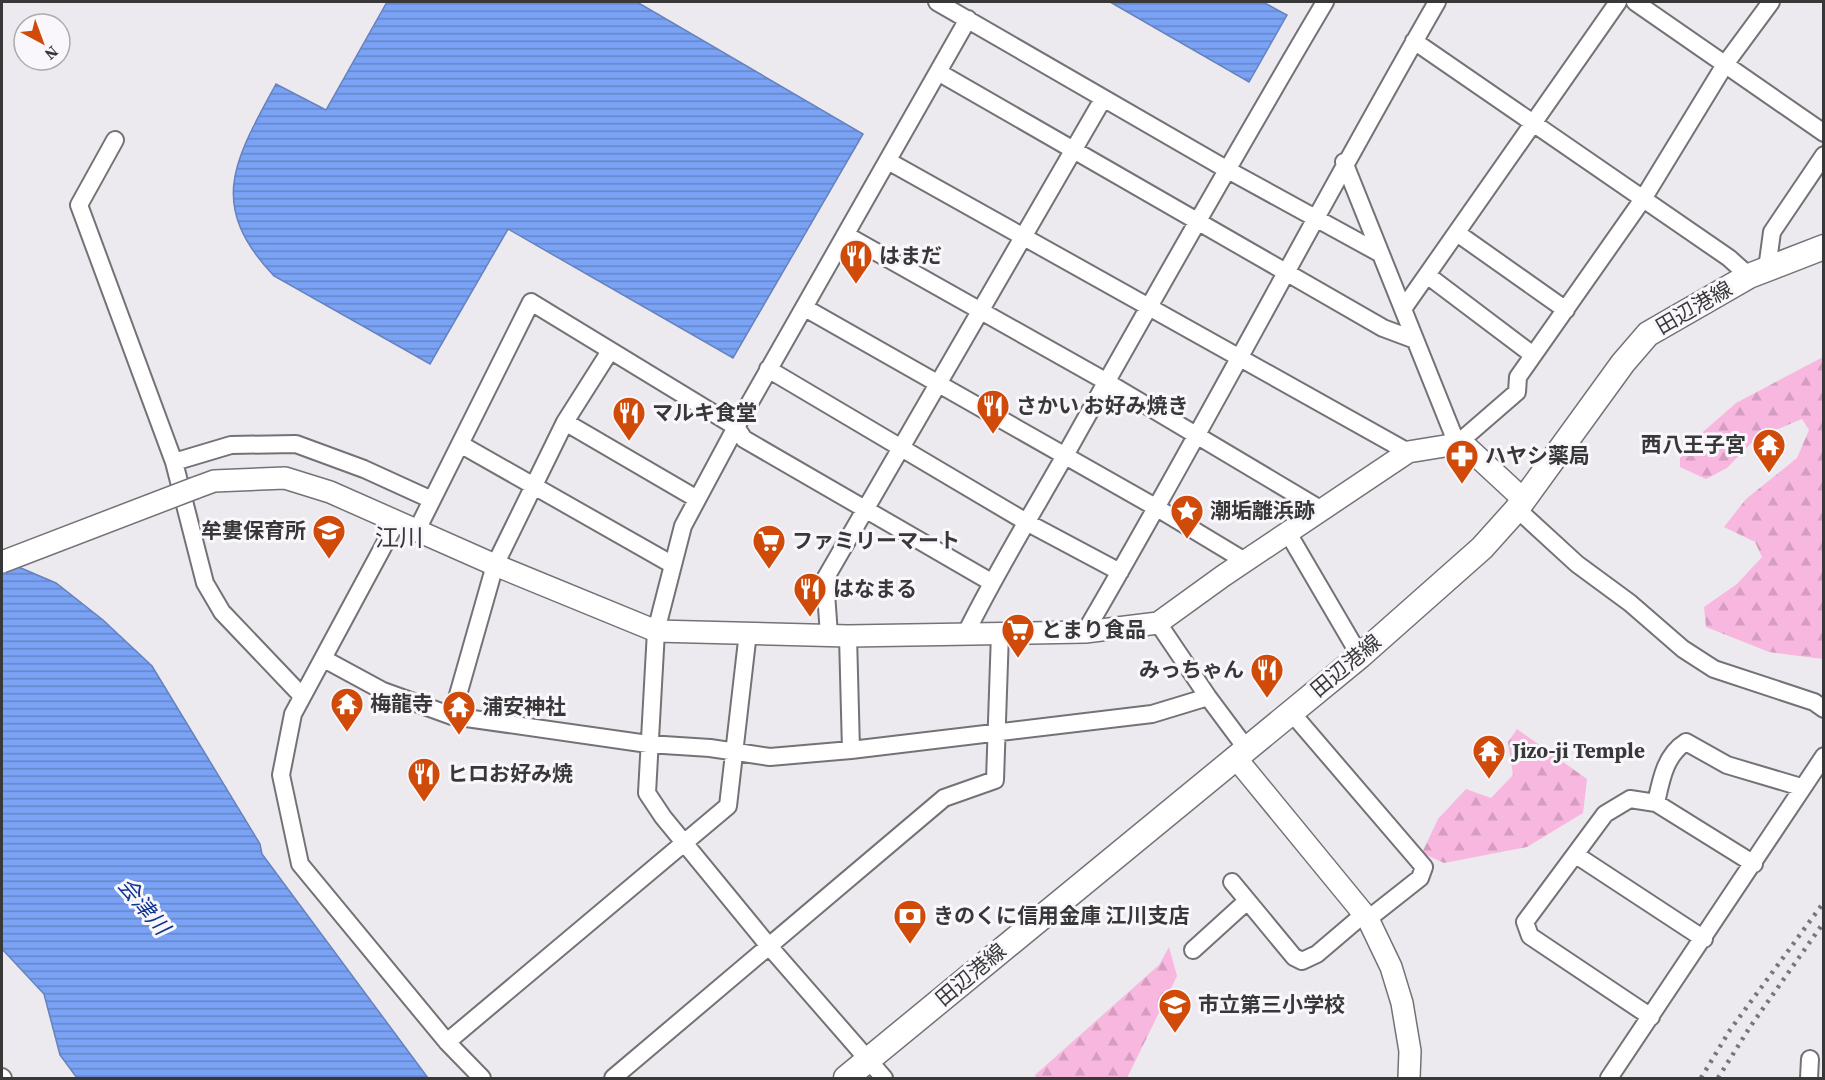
<svg xmlns="http://www.w3.org/2000/svg" width="1825" height="1080" viewBox="0 0 1825 1080" font-family="'Source Serif 4','Noto Sans JP',serif">
  <style>
    .forest { fill: url(#forest-firs) }
    .water { fill: url(#water-rules); stroke: #6682bd; stroke-width: 1.5 }
    .lines { fill: none; stroke-linecap: round; stroke-linejoin: round }
    .minor-casing { stroke: #747276; stroke-width: 20 }
    .tertiary-casing { stroke: #747276; stroke-width: 24 }
    .secondary-casing { stroke: #747276; stroke-width: 27 }
    .minor { stroke: #fff; stroke-width: 16 }
    .tertiary { stroke: #fff; stroke-width: 21 }
    .secondary { stroke: #fff; stroke-width: 24 }
    .rail { stroke: #777779; stroke-width: 4.5; stroke-dasharray: 3 6; stroke-linecap: butt }
    .tertiary-bridge-casing { stroke: #747276; stroke-width: 24; stroke-linecap: butt }
    .tertiary-bridge { stroke: #fff; stroke-width: 21 }
    .labels { text-anchor: middle; stroke-width: 6; stroke-linejoin: round; paint-order: stroke }
    .poi-label { font-size: 21px; font-weight: bold; fill: #383839; stroke: #f9f7fb; text-anchor: start }
    .street-label { font-size: 21px; fill: #383839; stroke: #f9f7fb }
    .water-label { font-size: 22px; font-style: italic; fill: #0f3592; stroke: #f9f7fb }
    .quarter-label { font-size: 24px; fill: #383839; stroke: #f9f7fb }
  </style>
  <defs>
    <pattern id="forest-firs" width="22" height="20" patternUnits="userSpaceOnUse" patternTransform="scale(1.5)"><rect width="22" height="20" fill="#f8b7df"/><path d="M5 1l3.5 6h-7zM16 11l3.5 6h-7z" fill="#d59ec0"/></pattern>
    <pattern id="water-rules" width="6" height="5" patternUnits="userSpaceOnUse" patternTransform="scale(1.5)"><rect width="6" height="5" fill="#7aa2f5"/><path d="M0 2.5h6" fill="none" stroke="#6585c7"/></pattern>
  </defs>
  <rect width="100%" height="100%" fill="#eceaee"/>
  <path class="forest" d="M1823 357V659L1769 652 1706 627 1704 607 1737 584 1762 557 1755 542 1724 527 1746 499 1797 458 1809 430 1802 419 1756 438 1727 468 1706 479 1680 467V452L1736 403Z
    M1517 729 1587 779 1583 813 1527 847 1444 863 1422 853 1438 819 1466 789 1491 798 1513 775 1508 742Z
    M1169 947 1177 976 1127 1078H1036L1035 1075 1159 965Z"/>
  <path class="water" d="M387 2H637L863 134 733 358 508 229 430 364 274 276C206 204 235 160 276 84L326 110Z
    M1110 2H1263L1287 15 1249 82Z
    M2 560 56 583 103 620 152 666 260 844 262 854 428 1078H77L60 1055 44 994 2 949Z"/>
  <g class="lines">
    <g class="minor-casing">
      <path id="minor" d="M937 2 1226 169 1381 254
        M1635 2 1824 133
        M1414 41 1729 258 1749 276
        M938 72 1383 328 1415 340
        M115 140 79 205 174 462
        M888 161 1408 452
        M1344 162 1457 444 1517 392 1518 377 1643 199 1726 63 1771 2
        M1457 233 1566 310
        M846 235 1107 382 1322 510
        M1767 269 1772 232 1824 155
        M1427 275 1533 355
        M805 308 1157 508 1245 561
        M1403 309 1618 2
        M768 369 1028 523 1120 572
        M565 422 697 499
        M460 444 673 565
        M1517 509 1577 564 1630 603 1683 649 1714 669 1814 702 1824 709
        M397 521 293 714 281 775 300 864 447 1042 482 1078
        M417 530 531 302 736 427 744 439 991 582
        M1288 533 1360 656
        M1158 623 1208 697 1246 748
        M1085 632C1207 424 1317 210 1437 2
        M966 633C1001 562 1043 496 1081 427 1161 285 1242 142 1325 2
        M829 635 825 579 1103 99
        M848 636 851 750
        M324 659 383 691 452 716 648 744 710 748 770 757 851 750 1152 714 1208 697
        M302 696 222 612 205 583 174 462 231 445 296 444 364 469 432 500
        M1291 712 1424 867 1420 878 1368 919
        M452 716 495 565 565 422 610 351
        M1656 803C1661 780 1665 755 1686 742L1727 765 1801 787
        M1576 855 1704 939
        M1232 882 1294 957 1302 961 1317 954 1364 914
        M1193 950 1247 901
        M1651 1017 1530 936 1525 922 1605 814 1630 799 1656 803 1754 864
        M447 1042 728 806 748 632
        M2 1077 3 1078
        M613 1078 944 798 995 780 1000 633
        M884 1078 768 945 663 817 647 793 656 631 683 526 736 427 968 19
        M1609 1078 1824 756
        M1809 1078 1810 1059"/>
    </g>
    <g class="tertiary-casing">
      <path id="tertiary" d="M195 488 214 481 285 478 330 492 495 565 656 631 848 636 1085 632 1158 623 1223 576 1408 452 1457 444 1468 448 1524 500
        M1235 757 1368 919 1391 967 1402 1003 1410 1051 1409 1078"/>
    </g>
    <g class="secondary-casing">
      <path id="secondary" d="M846 1078 1360 656 1482 548 1517 509 1623 363 1648 334 1749 276 1824 247"/>
    </g>
    <use href="#minor" class="minor"/>
    <use href="#tertiary" class="tertiary"/>
    <use href="#secondary" class="secondary"/>
    <path class="rail" d="M1701 1078 1730 1030 1824 902
      M1718 1078 1750 1027 1824 922"/>
    <g class="tertiary-bridge-casing">
      <path id="tertiary-bridge" d="M2 562 195 488"/>
    </g>
    <use href="#tertiary-bridge" class="tertiary-bridge"/>
  </g>
  <defs>
    <g id="restaurant-pin" transform="scale(1.725)"><path d="M0 17L-7.5 6A9.5 9.5 0 1 1 7.5 6Z" fill="#d04b09" stroke="#f9f7fb"/><path d="M-5-6h1v4h1v-4h1v4h1v-4h1v5L-1.5 .5V6h-2V.5L-5-1ZM5-6V6H3V1.5H1.5Q1.5-4 5-6Z" fill="#fff"/></g>
    <g id="temple-pin" transform="scale(1.725)"><path d="M0 17L-7.5 6A9.5 9.5 0 1 1 7.5 6Z" fill="#d04b09" stroke="#f9f7fb"/><path d="M0-6L5-2H3V0L6.5 2.5H4V6H1.5V3h-3V6H-4V2.5H-6.5L-3 0V-2H-5Z" fill="#fff"/></g>
    <g id="pharmacy-pin" transform="scale(1.725)"><path d="M0 17L-7.5 6A9.5 9.5 0 1 1 7.5 6Z" fill="#d04b09" stroke="#f9f7fb"/><path d="M-2-6h4v4h4v4h-4v4h-4v-4h-4v-4h4Z" fill="#fff"/></g>
    <g id="sight-pin" transform="scale(1.725)"><path d="M0 17L-7.5 6A9.5 9.5 0 1 1 7.5 6Z" fill="#d04b09" stroke="#f9f7fb"/><path d="M0-6L1.8-2.2L6-1.7L2.9 1.2L3.7 5.4L0 3.3L-3.7 5.4L-2.9 1.2L-6-1.7L-1.8-2.2Z" fill="#fff"/></g>
    <g id="school-pin" transform="scale(1.725)"><path d="M0 17L-7.5 6A9.5 9.5 0 1 1 7.5 6Z" fill="#d04b09" stroke="#f9f7fb"/><path d="M0-5L7-2L0 1L-7-2ZM-4 1L0 2.5L4 1V4Q0 6-4 4Z" fill="#fff"/></g>
    <g id="supermarket-pin" transform="scale(1.725)"><path d="M0 17L-7.5 6A9.5 9.5 0 1 1 7.5 6Z" fill="#d04b09" stroke="#f9f7fb"/><path d="M-6-5.5h2.5l.6 2H6L4.5 2H-2.5L-4.4-4H-6ZM-1.5 3.2a1.3 1.3 0 1 0 .1 0ZM3 3.2a1.3 1.3 0 1 0 .1 0Z" fill="#fff"/></g>
    <g id="bank-pin" transform="scale(1.725)"><path d="M0 17L-7.5 6A9.5 9.5 0 1 1 7.5 6Z" fill="#d04b09" stroke="#f9f7fb"/><path d="M-6-4H6V4H-6ZM0-2.3a2.3 2.3 0 1 0 0 4.6a2.3 2.3 0 1 0 0-4.6Z" fill="#fff"/></g>
  </defs>
  <g fill-rule="evenodd">
    <use href="#restaurant-pin" x="856" y="256"/>
    <use href="#restaurant-pin" x="993" y="406"/>
    <use href="#restaurant-pin" x="629" y="413"/>
    <use href="#temple-pin" x="1769" y="445"/>
    <use href="#pharmacy-pin" x="1462" y="456"/>
    <use href="#sight-pin" x="1187" y="511"/>
    <use href="#school-pin" x="329" y="531"/>
    <use href="#supermarket-pin" x="769" y="541"/>
    <use href="#restaurant-pin" x="810" y="589"/>
    <use href="#supermarket-pin" x="1018" y="630"/>
    <use href="#restaurant-pin" x="1267" y="670"/>
    <use href="#temple-pin" x="347" y="704"/>
    <use href="#temple-pin" x="459" y="707"/>
    <use href="#temple-pin" x="1489" y="751"/>
    <use href="#restaurant-pin" x="424" y="774"/>
    <use href="#bank-pin" x="910" y="916"/>
    <use href="#school-pin" x="1175" y="1005"/>
  </g>
  <g class="labels">
    <g class="poi-label">
      <text x="879" y="263">はまだ</text>
      <text x="1016" y="413">さかい お好み焼き</text>
      <text x="652" y="420">マルキ食堂</text>
      <text x="1746" y="452" text-anchor="end">西八王子宮</text>
      <text x="1485" y="463">ハヤシ薬局</text>
      <text x="1210" y="518">潮垢離浜跡</text>
      <text x="306" y="538" text-anchor="end">牟婁保育所</text>
      <text x="792" y="548">ファミリーマート</text>
      <text x="833" y="596">はなまる</text>
      <text x="1041" y="637">とまり食品</text>
      <text x="1244" y="677" text-anchor="end">みっちゃん</text>
      <text x="370" y="711">梅龍寺</text>
      <text x="482" y="714">浦安神社</text>
      <text x="1512" y="758">Jizo-ji Temple</text>
      <text x="447" y="781">ヒロお好み焼</text>
      <text x="933" y="923">きのくに信用金庫 江川支店</text>
      <text x="1198" y="1012">市立第三小学校</text>
    </g>
    <g class="street-label">
      <text transform="translate(1694 308) rotate(-30)" y="7">田辺港線</text>
      <text transform="translate(1346 666) rotate(-40)" y="7">田辺港線</text>
      <text transform="translate(971 975) rotate(-40)" y="7">田辺港線</text>
    </g>
    <g class="water-label">
      <text transform="translate(144 906) rotate(50)" y="8">会津川</text>
    </g>
    <g class="quarter-label">
      <text x="399" y="546">江川</text>
    </g>
  </g>
  <rect width="1825" height="1080" fill="none" stroke="#383839" stroke-width="6"/>
  <g transform="translate(42 42) rotate(139)"><circle r="28" fill="#f9f7fb" stroke="#acabad" stroke-width="1.5"/>
  <path d="M0-4.5L10 22L0 15L-10 22Z" fill="#d04b09"/>
  <text y="-9" font-size="16" font-weight="bold" text-anchor="middle" fill="#383839">N</text>
  </g>
</svg>
